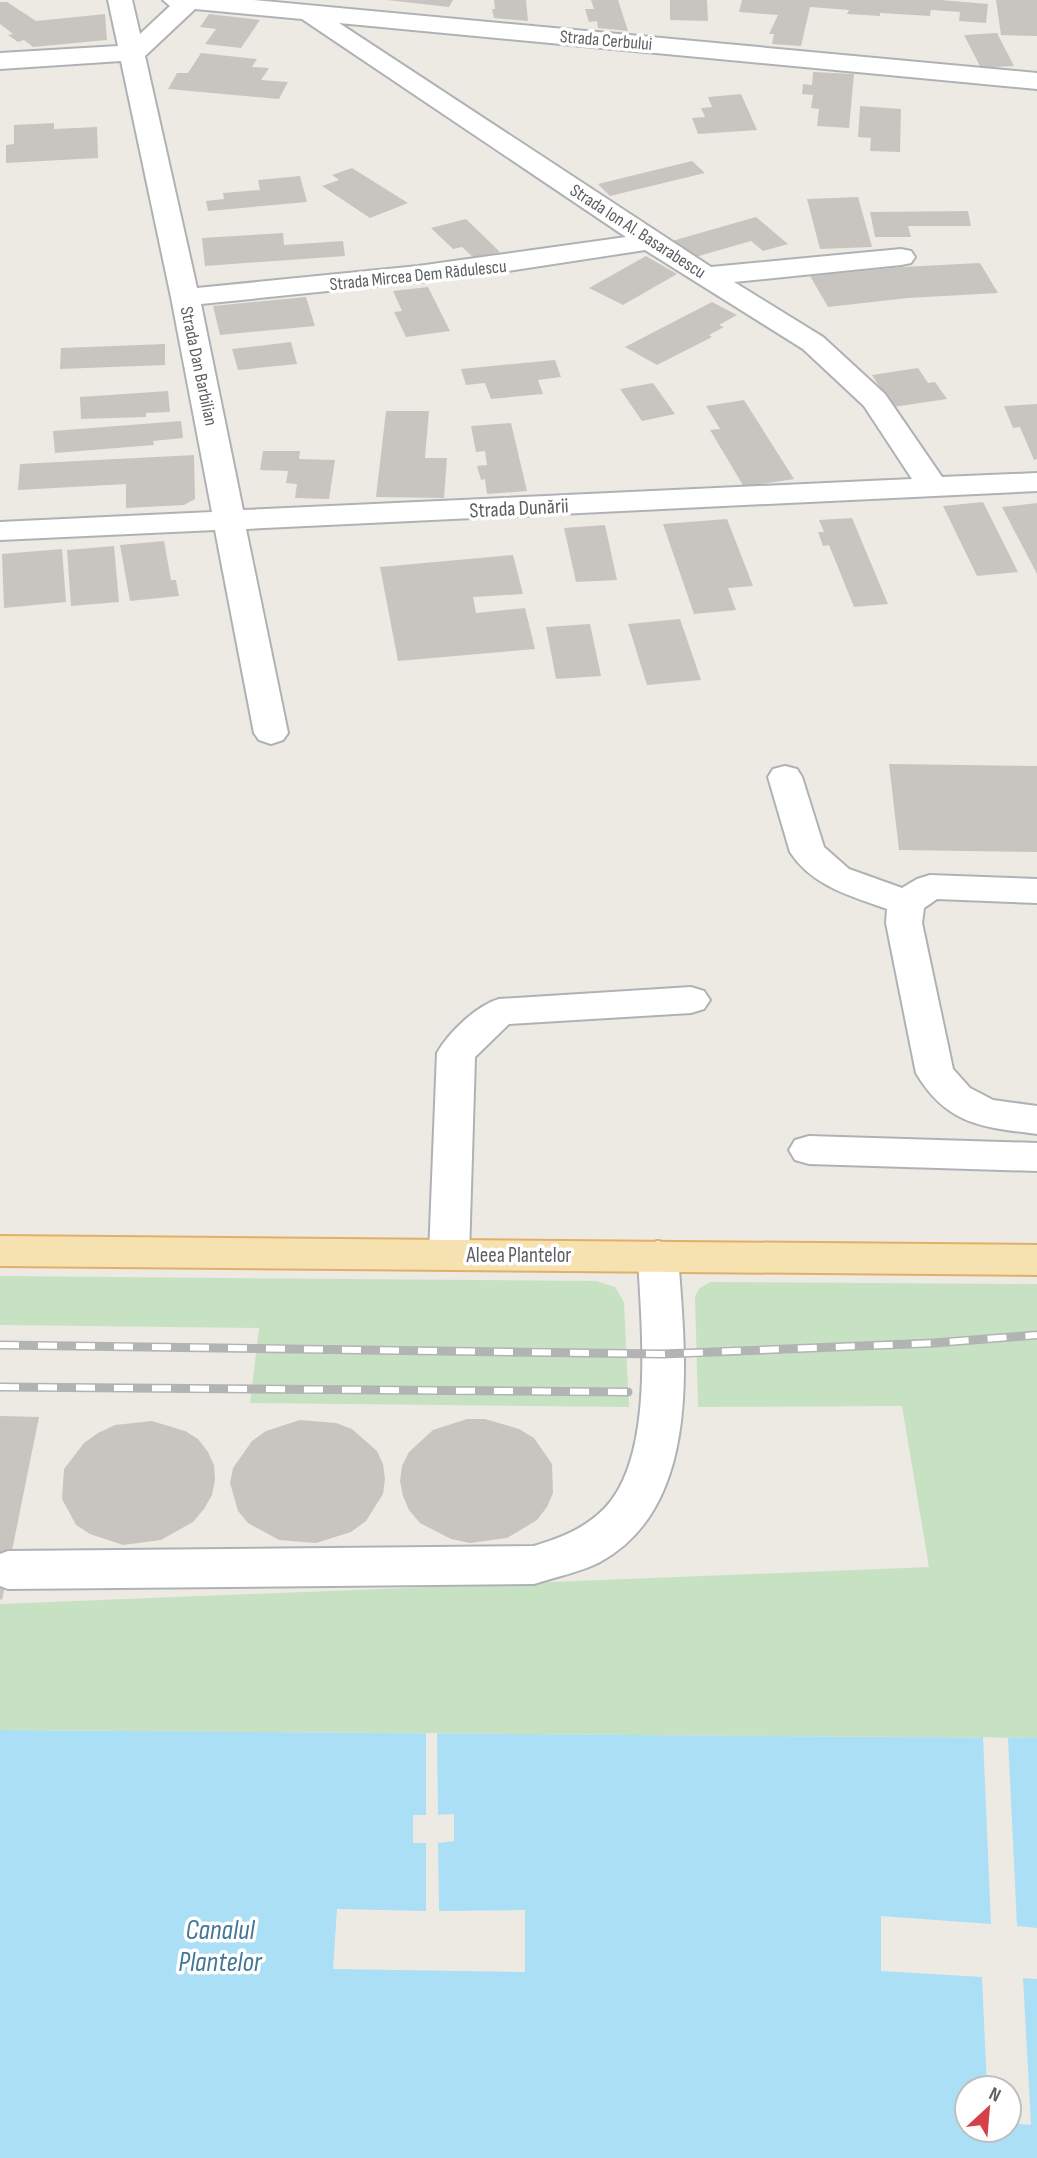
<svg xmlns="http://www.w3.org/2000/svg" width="1037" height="2158" viewBox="0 0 1037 2158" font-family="'Sofia Sans Condensed',sans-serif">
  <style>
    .green { fill: #c7e2c3 }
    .water { fill: #abdff6; fill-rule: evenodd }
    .pier { fill: #edeae4 }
    .building { fill: #c8c5c0 }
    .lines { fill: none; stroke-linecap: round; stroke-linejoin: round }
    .minor-casing { stroke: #afb2b5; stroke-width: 4 }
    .major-casing { stroke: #e2af68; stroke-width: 4 }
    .minor { fill: #fff; fill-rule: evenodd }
    .major { fill: #f6e1b0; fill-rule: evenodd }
    .rail-casing { stroke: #b2b3b3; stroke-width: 9 }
    .rail { stroke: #fff; stroke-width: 6; stroke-dasharray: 19; stroke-linecap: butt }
    .labels { text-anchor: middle; stroke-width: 7; stroke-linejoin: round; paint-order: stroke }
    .far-street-label { font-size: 18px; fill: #5c6063; stroke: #fff }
    .street-label { font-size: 21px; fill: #5c6063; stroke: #fff }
    .near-water-label { font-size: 28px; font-style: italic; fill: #437796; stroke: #fff }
  </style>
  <rect width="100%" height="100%" fill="#edeae4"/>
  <path class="green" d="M0 1276 596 1281 615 1287 624 1302 629 1407 250 1403 259 1328 0 1325Z
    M710 1282 1037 1284V1738L0 1730V1604L929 1567 902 1406 698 1407 695 1296 700 1288Z"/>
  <path class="water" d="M0 1730 1037 1738V2158H0ZM967 2088H1009V2130H967Z"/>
  <path class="pier" d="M426 1733H437L438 1815 454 1814V1841L438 1843 439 1911 525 1910V1972L333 1969 337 1909 426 1911V1843H413V1815H426Z
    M983 1737 1008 1738 1017 1926 1037 1928V1979L1023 1978 1031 2125 1009 2123V2088H987L982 1977 881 1971V1916L991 1924Z"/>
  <path class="building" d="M387 0H453L449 7Z
    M494 0H526L528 21 494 18 492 9H495Z
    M591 0H618L628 31 598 28 597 21 589 22 585 9H594Z
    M670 0H707L708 21 670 20Z
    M742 0H941L988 4 986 23 959 21 960 12 931 10 930 16 880 13V16L847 14 849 10 810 7 801 46 772 44 774 34H769L778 15 739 12Z
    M996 0H1037V36L1001 35Z
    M0 2H7L36 21 105 14 107 40 33 47 24 40 18 42 8 35 13 34 0 24Z
    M209 14 260 20 241 48 205 44 216 29 200 27Z
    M997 33 1014 66 981 68 964 35Z
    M201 53 257 59 252 67 269 68 261 80 288 82 279 99 168 89 177 73H188Z
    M813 72 854 74 849 128 817 126 819 109 811 108 813 95 802 94 803 84 812 85Z
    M741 94 757 130 698 134 692 118 705 117 701 108 712 107 708 97Z
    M860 106 901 109 900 152 870 151 871 138 858 137Z
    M54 123V129L97 127 98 158 6 163V145L14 144V125Z
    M692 161 705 173 610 196 598 184Z
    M352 168 408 203 370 218 322 186 339 180 332 175Z
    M300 176 307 202 208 211 206 201 224 199 223 193 260 190 258 180Z
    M858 197 872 247 820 249 807 199Z
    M968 211 971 226H908L911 237H875L870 212Z
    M756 217 788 244 763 251 751 241 692 258 672 241Z
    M466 219 500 252 475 259 462 247 453 249 431 228Z
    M283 233 284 245 343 241 345 256 205 266 202 238Z
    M646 256 677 274 623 305 589 288Z
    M980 263 998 293 908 298 828 307 810 276 902 267Z
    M428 287 450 331 406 337 394 312 402 311 393 291Z
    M306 297 315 326 220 335 213 306Z
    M712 302 737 315 719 325 724 327 709 335 712 337 657 365 625 347Z
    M291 342 297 364 238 370 232 349Z
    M165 344V365L60 369 61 348Z
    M555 360 561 377 538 380 543 394 491 399 485 383 466 385 461 369Z
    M918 368 928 383 935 382 947 399 893 407 872 375Z
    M653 383 675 414 642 421 620 389Z
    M168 391 170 412 146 413V417L81 419 80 397Z
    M744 400 794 479 744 487 710 430 720 429 706 406Z
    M1037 404V459L1034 460 1020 427 1013 428 1004 406Z
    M386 411H429L425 458H447L444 498 376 497Z
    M181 421 183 438 153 441 154 445 55 453 53 431Z
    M511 423 527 491 487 494 485 479 481 480 477 466 487 465 485 451 476 452 471 426Z
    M263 451H300L299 459 335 460 329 499 295 498 297 484 286 483 288 471 260 470Z
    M194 455 195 499 184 505 126 508V484L18 490 20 464Z
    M983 502 1018 572 977 576 943 506Z
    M1037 503V574L1002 507Z
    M852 518 888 604 854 607 829 545 823 546 818 532H824L819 520Z
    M727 519 753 586 728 588 736 610 694 614 663 524Z
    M605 525 617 580 576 582 564 528Z
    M164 541 171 580H176L179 596 130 601 120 545Z
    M114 546 119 602 71 606 67 550Z
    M62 549 66 602 4 608 2 554Z
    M513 555 523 594 473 597 476 613 525 608 535 649 398 661 380 567Z
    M680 619 701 680 647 685 628 624Z
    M590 624 601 676 556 679 546 627Z
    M889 764 1037 766V852L899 850Z
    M0 1416 39 1417 2 1600 0 1599Z
    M467 1419H485L519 1429 534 1438 552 1464 553 1493 547 1507 537 1520 507 1538 470 1543 451 1539 420 1523 409 1510 403 1496 400 1481 402 1466 409 1452 433 1430Z
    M300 1420 336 1423 352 1429 377 1451 383 1464 385 1479 383 1494 366 1521 351 1532 316 1543 279 1540 248 1523 238 1511 230 1483 233 1468 252 1441 266 1431Z
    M152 1421 185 1431 198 1439 208 1452 214 1465 215 1480 212 1495 204 1509 193 1522 161 1540 123 1545 90 1534 76 1525 62 1499 64 1469 84 1443 98 1433 115 1425Z"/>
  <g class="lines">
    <g class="minor-casing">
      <path id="minor" d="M108 0H132L140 34 170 6 163 0H253L1037 73V89L339 23 711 267 901 249 911 251 915 257 911 263 901 265 734 282 823 337 885 394 942 477 1037 473V491L246 529 288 733 283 740 271 744 259 740 254 733 215 530 0 540V522L212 512 171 297 121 61 0 69V53L118 46ZM195 9 302 19 626 237 418 266 197 288 145 56ZM645 250 803 349 864 406 912 479 243 510 201 304 476 276Z
        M785 766 797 769 802 777 824 847 849 869 902 888 917 879 930 875 1037 879V903L937 899 924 908 922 923 953 1069 970 1088 993 1100 1037 1106V1134C982 1127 947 1125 916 1073L886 923 887 909C851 896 812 886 790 852L768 777 773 769Z
        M691 987 704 991 710 1000 704 1009 691 1013 509 1024 475 1057 469 1255 463 1266 449 1270 435 1266 429 1255 437 1053C449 1032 476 1006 499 999Z
        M809 1136 1037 1143V1171L809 1164 795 1160 789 1150 795 1140Z
        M658 1241 672 1245 678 1256C685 1354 704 1505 600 1562 581 1572 555 1577 534 1584L8 1589 0 1586V1554L8 1551 534 1546C560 1538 584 1529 604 1509 656 1456 641 1325 638 1256L644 1245Z"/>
    </g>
    <g class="major-casing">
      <path id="major" d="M0 1236 1037 1245V1275L0 1266Z"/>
    </g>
    <use href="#minor" class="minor"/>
    <use href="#major" class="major"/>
    <g class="rail-casing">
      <path id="rail" d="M0 1345 663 1354 934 1343 1037 1335
        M0 1387 628 1392"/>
    </g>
    <use href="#rail" class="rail"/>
  </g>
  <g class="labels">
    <g class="far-street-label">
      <text transform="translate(606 40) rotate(5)" y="6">Strada Cerbului</text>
      <text transform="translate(638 231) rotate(33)" y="6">Strada Ion Al. Basarabescu</text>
      <text transform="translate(418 275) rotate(-6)" y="6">Strada Mircea Dem Rădulescu</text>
      <text transform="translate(199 366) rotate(78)" y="6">Strada Dan Barbilian</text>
    </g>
    <g class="street-label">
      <text transform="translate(519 508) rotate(-3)" y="7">Strada Dunării</text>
      <text x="519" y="1262">Aleea Plantelor</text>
    </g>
    <g class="near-water-label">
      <text x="220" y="1939">Canalul<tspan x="220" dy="32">Plantelor</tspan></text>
    </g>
  </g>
  <g transform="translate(988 2109) rotate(26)"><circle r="33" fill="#ffffff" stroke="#bebfc1" stroke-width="2"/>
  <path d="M0-5L12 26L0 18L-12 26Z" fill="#d74049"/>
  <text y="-10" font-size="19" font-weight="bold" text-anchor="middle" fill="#5c6063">N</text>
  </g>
</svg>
